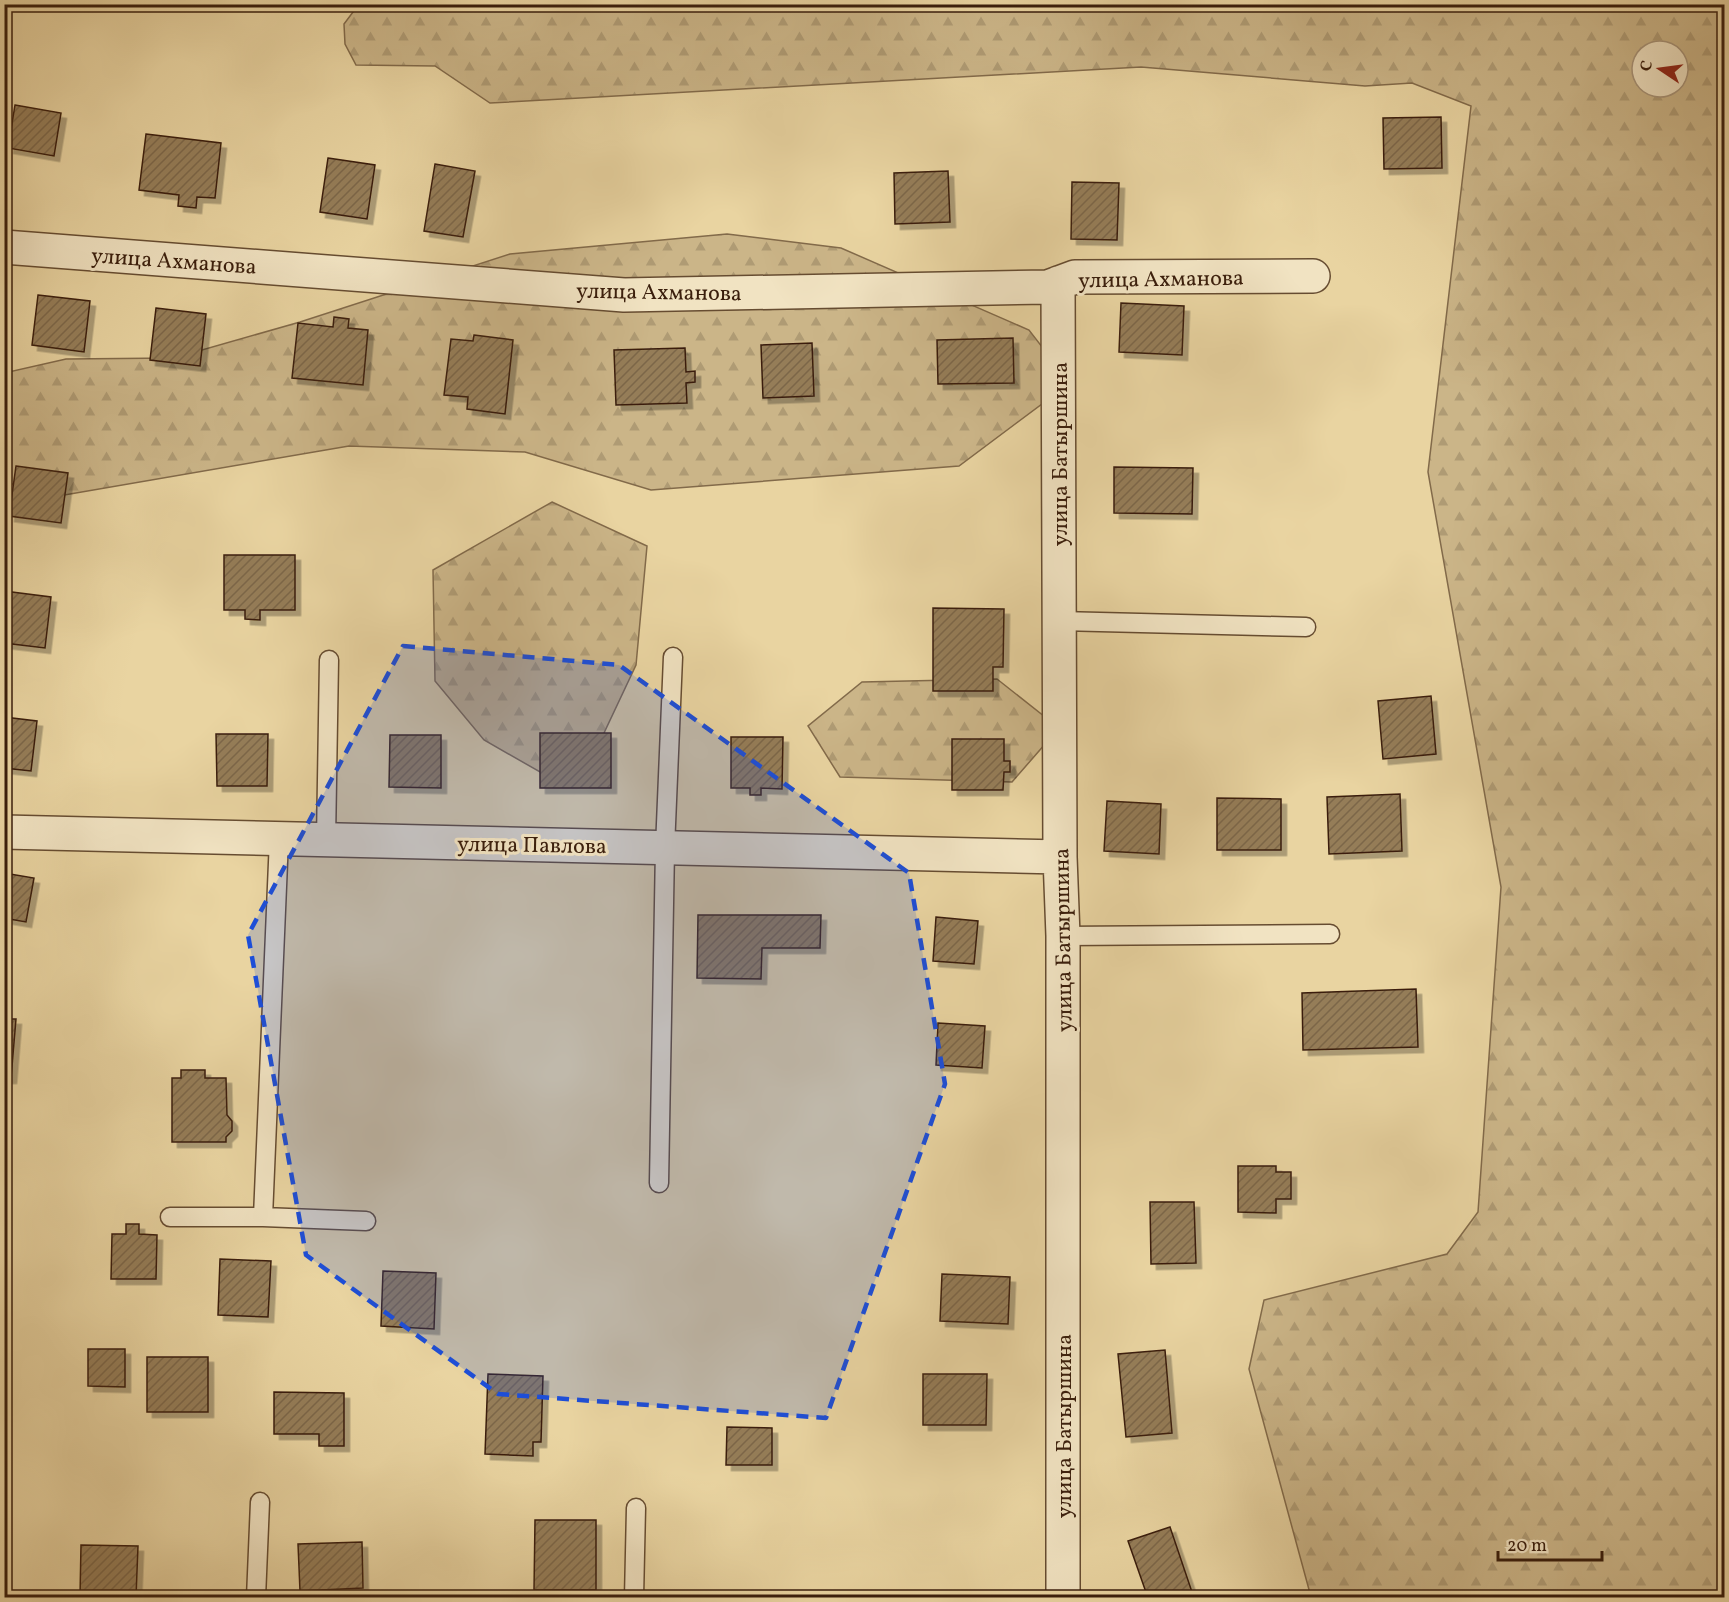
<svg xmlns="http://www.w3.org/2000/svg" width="1729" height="1602" viewBox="0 0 1729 1602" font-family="Vollkorn,serif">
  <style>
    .forest { fill: url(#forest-firs); stroke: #826a4a; stroke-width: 1.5; fill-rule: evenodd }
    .building { fill: url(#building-hatch); stroke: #3a1e0c; stroke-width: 1.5; filter: url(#shadow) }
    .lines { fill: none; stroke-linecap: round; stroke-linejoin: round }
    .lane-casing { stroke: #664c31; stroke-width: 21 }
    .street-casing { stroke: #664c31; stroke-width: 36 }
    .lane { stroke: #f1e3c2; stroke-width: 18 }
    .street { stroke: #f1e3c2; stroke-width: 33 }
    .marked { fill: #1d4ed8; fill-opacity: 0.2; stroke: #1d4ed8; stroke-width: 4.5; stroke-dasharray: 12 8; stroke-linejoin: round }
    .labels { text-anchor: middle; stroke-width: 6; stroke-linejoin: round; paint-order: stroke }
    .street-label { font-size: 22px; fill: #3a1e0c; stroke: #f1e3c2 }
  </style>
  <defs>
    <pattern id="forest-firs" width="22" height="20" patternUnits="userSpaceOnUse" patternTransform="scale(1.5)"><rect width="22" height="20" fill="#cbb588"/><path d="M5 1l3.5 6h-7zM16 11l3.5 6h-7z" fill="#af9b74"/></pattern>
    <pattern id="building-hatch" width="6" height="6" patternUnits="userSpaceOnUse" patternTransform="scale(1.5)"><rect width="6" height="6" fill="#957d59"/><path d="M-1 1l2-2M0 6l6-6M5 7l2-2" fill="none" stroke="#7b6648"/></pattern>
    <filter id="shadow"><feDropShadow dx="5.5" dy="5.5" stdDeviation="0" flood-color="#0004"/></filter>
  </defs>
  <rect width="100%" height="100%" fill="#e9d4a1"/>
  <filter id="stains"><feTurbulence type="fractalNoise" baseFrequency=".00333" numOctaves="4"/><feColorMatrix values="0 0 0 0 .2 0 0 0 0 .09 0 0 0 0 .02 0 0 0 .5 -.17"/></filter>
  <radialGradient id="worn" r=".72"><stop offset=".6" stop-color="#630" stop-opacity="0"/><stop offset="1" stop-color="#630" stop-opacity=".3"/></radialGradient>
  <path class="forest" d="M359 4 1724 5V1597H1311L1249 1369 1264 1300 1447 1254 1478 1212 1501 887 1428 472 1471 106 1412 83 1365 86 1141 67 490 103 435 66 356 65 345 44 344 24ZM1642 51H1678V87H1642Z
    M727 234 841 248 1029 330 1070 383 959 466 651 490 525 452 349 446 47 498 5 481 4 373 66 359 174 358 300 322 510 254Z
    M552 502 647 546 636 665 603 735 563 785 484 740 435 681 433 570Z
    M997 679 1059 728 1012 782 840 777 808 726 862 682Z"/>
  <path class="building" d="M15 105 61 113 54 156 8 148Z
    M1441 117 1442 168 1384 169 1383 118Z
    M146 134 221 143 215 198 197 197 196 208 178 206 179 195 139 190Z
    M328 158 375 165 367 219 320 212Z
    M435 164 475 171 463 237 424 231Z
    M948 171 950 222 895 224 894 173Z
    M1072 182 1119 183 1117 240 1071 239Z
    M38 295 90 301 84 352 32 345Z
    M1121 303 1184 306 1182 355 1119 352Z
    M156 308 206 314 200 366 150 360Z
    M334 317 349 319 348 328 368 330 363 385 292 378 298 323 333 327Z
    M474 335 513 340 505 414 467 409 468 397 444 395 451 339 473 341Z
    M1013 338 1014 383 938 384 937 340Z
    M812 343 814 396 763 398 761 345Z
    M685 348 686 372 695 371V382L686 383 687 403 616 405 614 350Z
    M16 466 68 473 61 523 9 516Z
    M1114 467 1193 468 1192 514 1114 513Z
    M224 555H295V610H260V620L245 619V610H224Z
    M4 591 51 597 45 648 4 643Z
    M933 608 1004 609 1003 667H993V691H933Z
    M1431 696 1436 754 1383 759 1378 701Z
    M4 717 37 721 31 771 4 768Z
    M540 733H611V788H540Z
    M216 734H268L267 786H217Z
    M390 735H441V788L389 787Z
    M731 737H783L782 789 761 788V795H750V788H731Z
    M952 739H1004V761H1010V772H1004L1003 790H952Z
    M1400 794 1402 851 1329 854 1327 797Z
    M1217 798 1281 799V850H1217Z
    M1107 801 1161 804 1159 854 1104 851Z
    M4 873 34 878 26 922 4 918Z
    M698 915H821L820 948H762L761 979 697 978Z
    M936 917 978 921 974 964 933 961Z
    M1416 989 1418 1047 1303 1050 1302 993Z
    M4 1019H16L11 1078H4Z
    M938 1023 985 1026 982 1068 936 1065Z
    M181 1070H205V1078H226L227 1115 232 1121V1131L226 1137V1142H172V1078H181Z
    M1238 1166H1276V1172H1291V1199H1276V1213L1238 1212Z
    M1150 1202H1194L1196 1263 1151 1264Z
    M126 1224H139V1234L157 1235 156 1279H111L112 1234H126Z
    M220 1259 271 1261 268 1317 218 1315Z
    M383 1271 436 1273 434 1329 381 1326Z
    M942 1274 1010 1277 1008 1324 940 1321Z
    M88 1349H125V1387L88 1386Z
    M1165 1350 1172 1433 1126 1437 1118 1354Z
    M147 1357H208V1412H147Z
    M488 1374 543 1376 541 1442H533V1456L485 1454Z
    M923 1374H987L986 1425H923Z
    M274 1392 344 1393V1446H319V1434H274Z
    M727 1427 772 1428V1465H726Z
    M535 1520H596V1590H534Z
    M1170 1527 1194 1598H1148L1128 1541Z
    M362 1542 363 1588 300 1591 298 1544Z
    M81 1545 138 1546 136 1597 80 1596Z"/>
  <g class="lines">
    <g class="lane-casing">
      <path id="lane" d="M1059 621 1306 627
        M326 840 329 660
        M1063 936 1330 934
        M659 1183 665 848 673 657
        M170 1217H263L279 839
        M263 1217 366 1221
        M256 1598 260 1502
        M634 1598 636 1508"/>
    </g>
    <g class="street-casing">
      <path id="street" d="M4 247 624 295 1048 287 1075 277 1313 276
        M1058 283 1060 857 1063 936V1598
        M4 832 1060 857"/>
    </g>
    <use href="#lane" class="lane"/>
    <use href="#street" class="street"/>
  </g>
  <path class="marked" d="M403 646 619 665 909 873 945 1084 826 1418 498 1394 306 1255 248 935Z"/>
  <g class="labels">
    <g class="street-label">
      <text transform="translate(174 260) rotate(4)" y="8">улица Ахманова</text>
      <text transform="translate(1161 278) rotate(-1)" y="8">улица Ахманова</text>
      <text transform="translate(659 291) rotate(1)" y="8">улица Ахманова</text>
      <text transform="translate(1059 454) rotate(-90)" y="8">улица Батыршина</text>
      <text transform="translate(532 844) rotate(1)" y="8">улица Павлова</text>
      <text transform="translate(1062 940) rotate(-91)" y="8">улица Батыршина</text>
      <text transform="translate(1063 1426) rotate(-90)" y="8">улица Батыршина</text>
    </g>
  </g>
  <rect width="1729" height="1602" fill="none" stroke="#e9d4a1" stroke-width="24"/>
  <rect x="6" y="6" width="1717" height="1590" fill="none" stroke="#3a1e0c" stroke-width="3"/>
  <rect x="12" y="12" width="1705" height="1578" fill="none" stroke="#3a1e0c" stroke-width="1.5"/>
  <g transform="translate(1660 69) rotate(283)"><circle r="28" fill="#f1e3c2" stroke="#a89479" stroke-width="1.5"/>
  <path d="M0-4.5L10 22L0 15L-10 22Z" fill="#8f2418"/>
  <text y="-9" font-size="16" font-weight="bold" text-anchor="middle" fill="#3a1e0c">С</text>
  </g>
  <path d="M1498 1551v9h104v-9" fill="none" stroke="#3a1e0c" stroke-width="3"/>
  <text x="1507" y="1551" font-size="18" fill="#3a1e0c" stroke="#f1e3c2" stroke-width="4.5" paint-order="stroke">20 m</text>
  <rect width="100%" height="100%" filter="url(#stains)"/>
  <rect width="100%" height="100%" fill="url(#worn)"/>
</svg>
